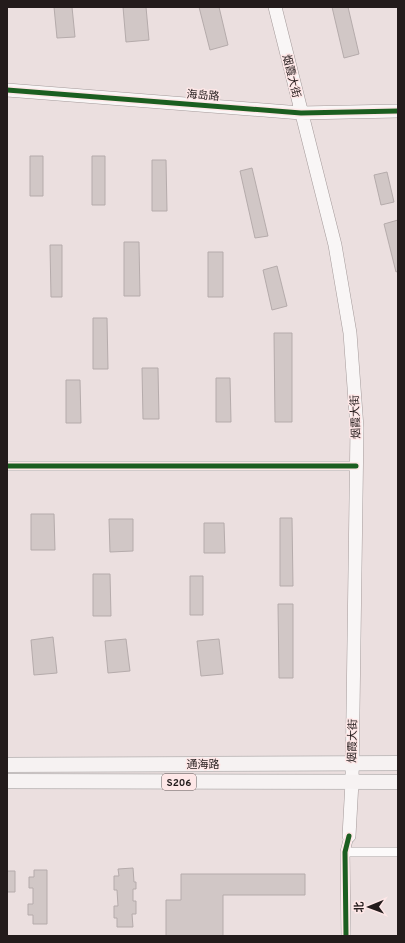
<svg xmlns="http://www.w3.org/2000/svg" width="405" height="943" viewBox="0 0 405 943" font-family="Overpass,'Noto Sans SC',sans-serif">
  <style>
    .building { fill: #d1c7c6; stroke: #b5abab }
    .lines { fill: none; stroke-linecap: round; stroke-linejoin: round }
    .street-casing { stroke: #a59b9b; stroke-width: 10 }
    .secondary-casing { stroke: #a59b9b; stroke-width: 14 }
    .primary-casing { stroke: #c3bebe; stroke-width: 16 }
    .street { stroke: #fcfafa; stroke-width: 9 }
    .secondary { stroke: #f9f6f6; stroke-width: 13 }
    .primary { stroke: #f6f2f2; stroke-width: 14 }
    .cycleway-casing { stroke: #fee7e7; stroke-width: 8 }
    .cycleway { stroke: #1b5e20; stroke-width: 5 }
    .labels { text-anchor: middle; stroke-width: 3; stroke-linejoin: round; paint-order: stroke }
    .shield { fill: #fee7e7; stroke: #655858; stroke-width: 1 }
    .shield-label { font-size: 10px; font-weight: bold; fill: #231b1b }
    .street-label { font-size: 11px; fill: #231b1b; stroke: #fee7e7 }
  </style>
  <rect width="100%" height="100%" fill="#ebdfdf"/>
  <path class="building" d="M54 7H72L75 37 57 38Z
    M123 7H146L149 40 126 42Z
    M199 7H219L228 45 210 50Z
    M332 7H348L359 54 344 58Z
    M30 156H43V196H30Z
    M92 156H105V205H92Z
    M152 160H166L167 211H152Z
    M252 168 268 236 255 238 240 171Z
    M387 172 394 202 381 205 374 175Z
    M398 220V271L396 272 384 224Z
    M124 242H139L140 296H124Z
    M50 245H62V297H51Z
    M208 252H223V297H208Z
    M277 266 287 306 272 310 263 270Z
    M93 318H107L108 369H93Z
    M274 333H292V422H275Z
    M142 368H158L159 419H143Z
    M216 378H230L231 422H216Z
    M66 380H80L81 423H66Z
    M31 514H54L55 550H31Z
    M280 518H292L293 586H280Z
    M109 519H133V551L110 552Z
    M204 523H224L225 553H204Z
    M93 574H110L111 616H93Z
    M190 576H203V615H190Z
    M278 604H293V678H279Z
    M53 637 57 673 34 675 31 640Z
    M126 639 130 671 108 673 105 641Z
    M219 639 223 674 201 676 197 641Z
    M133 868 134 882H136V889H133V901H136V914H132L133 927H117V918H114V906H118L117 890H114V876H119L118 869Z
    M34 870H47V924H33V915H28V904H33V888H29V877H34Z
    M7 871H15V892H7Z
    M181 874H305V895H223V936H166V900H181Z"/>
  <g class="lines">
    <g class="street-casing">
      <path id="street" d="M7 466H356
        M345 852H398
        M346 936 345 852 349 836"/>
    </g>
    <g class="secondary-casing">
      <path id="secondary" d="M275 7 335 245 350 333 357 428 352 782 349 836
        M7 90 301 113 398 111"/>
    </g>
    <g class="primary-casing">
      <path id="primary" d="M7 765 398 763
        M7 781 398 782"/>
    </g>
    <use href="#street" class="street"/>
    <use href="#secondary" class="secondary"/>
    <use href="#primary" class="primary"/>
    <g class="cycleway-casing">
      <path id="cycleway" d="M7 90 301 113 398 111
        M7 466H356
        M346 936 345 852 349 836"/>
    </g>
    <use href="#cycleway" class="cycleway"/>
  </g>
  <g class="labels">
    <rect class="shield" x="162" y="774" width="34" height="16" rx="3"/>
    <g class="shield-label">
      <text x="179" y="786">S206</text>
    </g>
    <g class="street-label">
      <text transform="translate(292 76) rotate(76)" y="4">烟霞大街</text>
      <text transform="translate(203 95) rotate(4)" y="4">海岛路</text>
      <text transform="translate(355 417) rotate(-92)" y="4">烟霞大街</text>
      <text transform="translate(352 741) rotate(-89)" y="4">烟霞大街</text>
      <text x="203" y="768">通海路</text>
    </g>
  </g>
  <rect width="405" height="943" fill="none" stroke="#231b1b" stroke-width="16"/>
  <g transform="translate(369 907) rotate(269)" stroke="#fee7e7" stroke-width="3" paint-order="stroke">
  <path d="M0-3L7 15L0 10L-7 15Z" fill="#231b1b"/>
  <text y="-6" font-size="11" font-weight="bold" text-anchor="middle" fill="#231b1b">北</text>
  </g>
</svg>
